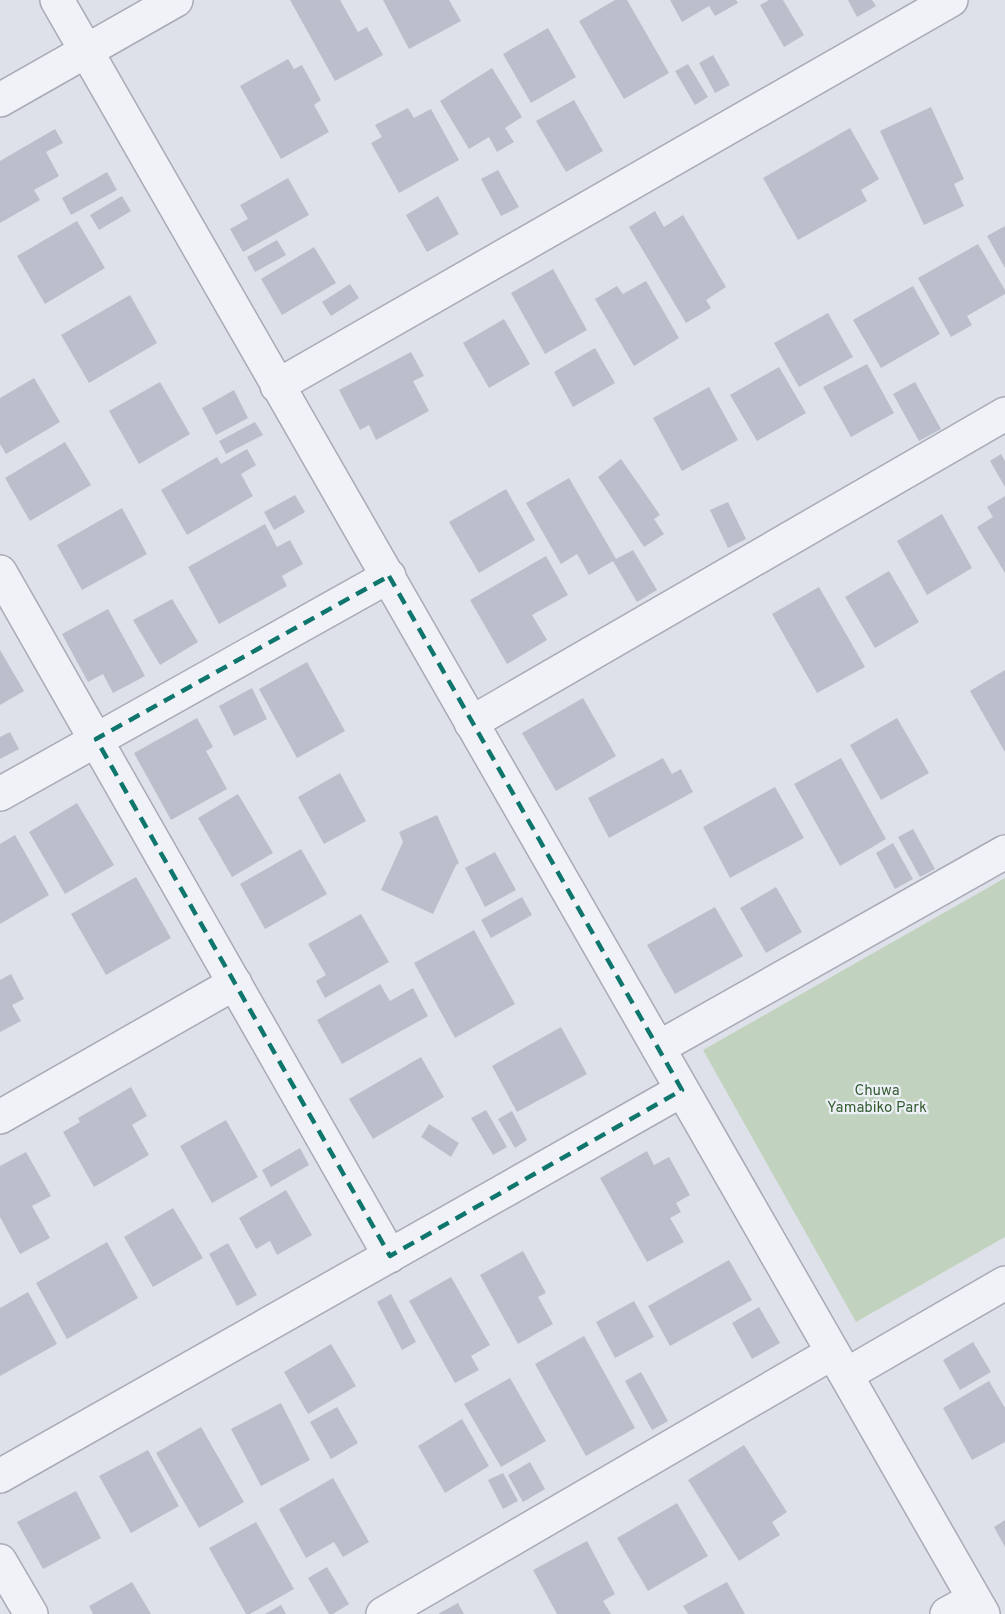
<svg xmlns="http://www.w3.org/2000/svg" width="1005" height="1614" viewBox="0 0 1005 1614" font-family="Overpass,sans-serif">
  <style>
    .green { fill: #c1d3be }
    .building { fill: #bbbfcc }
    .lines { fill: none; stroke-linecap: round; stroke-linejoin: round }
    .street-casing { stroke: #a7abb7; stroke-width: 36 }
    .street { stroke: #f1f2f7; stroke-width: 33 }
    .marked { fill: none; stroke: #0f766e; stroke-width: 4.5; stroke-dasharray: 12 8; stroke-linejoin: round }
    .labels { text-anchor: middle; stroke-width: 4.5; stroke-linejoin: round; paint-order: stroke }
    .park-label { font-size: 15px; fill: #355d32; stroke: #edf0f6 }
  </style>
  <rect width="100%" height="100%" fill="#dee1e9"/>
  <path class="green" d="M1005 878V1237L856 1322 703 1050Z"/>
  <path class="building" d="M290 0H340L358 32 367 27 383 55 335 81Z
    M383 0H449L461 21 409 49Z
    M615 0H627L669 73 624 99 579 21Z
    M670 0H736L738 3 715 16 709 6 682 22Z
    M769 0H783L804 35 784 47 760 5Z
    M848 0H872L876 6 857 17Z
    M548 28 576 77 531 103 503 54Z
    M713 55 730 85 715 93 699 63Z
    M288 59 294 69 302 65 321 100 314 105 329 132 281 159 240 86Z
    M688 64 708 97 695 105 675 71Z
    M492 68 522 117 505 128 514 142 497 152 489 137 469 149 440 101Z
    M574 100 603 151 566 172 536 121Z
    M931 107 964 179 954 184 964 206 924 225 880 131Z
    M408 108 414 118 431 109 459 160 399 193 371 143 382 137 375 125Z
    M850 128 879 179 861 190 867 201 798 240 763 178Z
    M55 129 63 143 46 152 59 176 34 190 40 200 0 223V161Z
    M498 170 519 207 501 216 481 179Z
    M107 172 117 190 71 215 62 198Z
    M288 178 309 215 243 252 230 229 248 219 240 205Z
    M122 196 131 211 99 230 90 215Z
    M438 196 459 234 427 252 406 215Z
    M655 211 664 227 683 215 726 287 706 300 711 308 686 323 629 227Z
    M77 221 105 268 45 304 17 256Z
    M1005 226V268L987 236Z
    M277 240 286 255 255 272 247 257Z
    M978 244 1005 290V294L967 316 972 325 951 337 918 278Z
    M314 247 336 283 282 315 261 279Z
    M553 269 587 330 545 354 511 293Z
    M646 281 679 338 634 366 595 299 617 286 623 294Z
    M350 284 359 298 331 316 322 302Z
    M913 286 940 334 881 368 853 320Z
    M130 295 157 343 89 383 61 335Z
    M828 313 853 357 799 387 774 343Z
    M504 319 530 364 489 388 463 343Z
    M595 348 615 383 573 407 554 372Z
    M411 352 424 376 413 381 429 411 376 440 369 425 360 430 339 390Z
    M867 364 894 413 851 437 823 387Z
    M779 367 806 413 757 441 730 395Z
    M34 378 60 422 6 454 0 444V398Z
    M160 382 190 434 139 464 109 411Z
    M915 382 941 429 919 441 893 394Z
    M709 387 738 440 682 471 653 418Z
    M234 390 248 418 216 435 202 408Z
    M255 422 263 435 226 454 219 441Z
    M65 442 91 485 30 521 5 478Z
    M247 449 256 465 241 474 253 496 187 535 161 490 217 457 221 464Z
    M1001 454 1005 461V487L990 461Z
    M621 459 660 515 654 519 664 534 644 547 598 477Z
    M569 478 616 559 633 550 657 590 637 602 613 561 589 575 577 554 561 564 526 503Z
    M506 489 535 540 479 573 449 522Z
    M295 495 305 512 274 530 264 512Z
    M1005 496V573L977 527 993 517 987 507Z
    M728 502 746 539 728 548 710 510Z
    M122 508 147 554 82 590 57 545Z
    M942 514 972 568 927 595 897 541Z
    M265 524 277 547 290 540 303 564 282 576 287 586 219 624 188 567Z
    M546 556 568 595 532 615 547 640 507 664 470 600Z
    M889 571 919 622 875 648 845 597Z
    M819 587 865 667 817 693 772 614Z
    M172 599 198 642 160 665 133 620Z
    M108 609 145 676 113 693 103 674 88 682 62 634Z
    M0 650 24 691 0 705Z
    M307 662 345 731 297 758 259 689Z
    M1005 670V752L970 691Z
    M252 688 267 719 234 736 219 706Z
    M583 698 616 756 556 791 522 733Z
    M197 718 213 747 206 751 227 789 171 820 134 753Z
    M897 718 929 773 881 800 850 745Z
    M10 732 19 749 0 759V737Z
    M663 758 672 774 681 769 693 792 609 838 588 798Z
    M841 758 886 839 840 866 794 784Z
    M340 773 366 821 324 844 298 797Z
    M775 787 804 838 730 878 703 827Z
    M238 794 273 853 232 877 198 818Z
    M77 803 114 865 65 894 29 832Z
    M437 815 459 863 456 865 433 914 381 890 403 842 399 832Z
    M913 829 935 869 920 877 898 837Z
    M15 835 49 895 0 924V844Z
    M893 843 913 879 895 889 876 853Z
    M301 849 327 894 265 929 240 884Z
    M495 852 516 890 485 907 465 868Z
    M136 877 171 938 106 975 71 914Z
    M776 887 802 932 766 953 740 908Z
    M522 897 532 915 491 938 481 920Z
    M715 907 743 956 675 994 647 945Z
    M361 914 389 962 325 998 316 981 326 975 308 944Z
    M474 930 515 1004 455 1038 414 963Z
    M11 974 24 999 12 1005 21 1021 0 1032V980Z
    M380 984 390 1001 413 988 428 1016 342 1064 317 1020Z
    M561 1027 587 1074 517 1112 492 1066Z
    M421 1057 444 1097 373 1139 349 1099Z
    M131 1087 147 1116 132 1125 149 1155 94 1187 63 1132 80 1122 78 1118Z
    M486 1110 507 1147 493 1155 471 1118Z
    M512 1111 527 1140 515 1148 498 1119Z
    M226 1120 258 1177 212 1203 180 1146Z
    M429 1124 459 1143 451 1157 421 1137Z
    M300 1148 309 1165 271 1187 262 1170Z
    M647 1151 654 1165 669 1157 690 1195 676 1203 681 1212 670 1218 684 1242 647 1262 600 1178Z
    M26 1152 51 1196 32 1206 50 1238 20 1254 0 1217V1166Z
    M286 1190 312 1235 277 1255 270 1241 256 1249 239 1218Z
    M173 1208 203 1258 153 1287 124 1237Z
    M107 1242 138 1298 67 1339 36 1283Z
    M228 1243 257 1295 237 1306 209 1254Z
    M523 1251 546 1293 538 1297 553 1324 518 1344 480 1275Z
    M729 1260 752 1300 670 1346 648 1306Z
    M451 1277 490 1345 471 1356 479 1370 455 1383 409 1301Z
    M28 1292 57 1344 0 1376V1308Z
    M391 1294 416 1342 402 1350 377 1302Z
    M634 1301 654 1337 615 1358 596 1322Z
    M759 1307 780 1343 752 1359 732 1323Z
    M584 1336 635 1428 586 1456 535 1364Z
    M973 1342 991 1372 960 1390 943 1360Z
    M331 1344 356 1386 308 1414 284 1372Z
    M641 1372 668 1421 652 1430 625 1381Z
    M510 1378 546 1441 501 1467 464 1404Z
    M989 1381 1005 1408V1442L972 1460 943 1408Z
    M281 1403 310 1460 261 1486 231 1429Z
    M337 1407 358 1443 331 1459 310 1422Z
    M462 1419 489 1466 445 1493 418 1446Z
    M201 1427 244 1502 199 1528 156 1453Z
    M744 1445 787 1512 772 1522 780 1535 739 1561 688 1480Z
    M148 1450 179 1506 131 1533 99 1476Z
    M530 1462 545 1489 523 1502 508 1475Z
    M503 1473 518 1501 503 1509 488 1480Z
    M333 1478 369 1542 343 1557 334 1542 306 1558 279 1509Z
    M76 1491 101 1538 43 1569 17 1522Z
    M677 1503 708 1556 648 1591 617 1538Z
    M1005 1520V1547L994 1527Z
    M256 1522 294 1589 250 1614H246L209 1548Z
    M587 1541 615 1594 603 1601 611 1614H557L533 1570Z
    M327 1567 349 1604 333 1614H329L308 1578Z
    M132 1582 151 1614H93L89 1606Z
    M727 1582 745 1614H688L683 1606Z
    M458 1603 464 1614H438Z
    M281 1605 286 1614H265Z"/>
  <g class="lines">
    <g class="street-casing">
      <path id="street" d="M57 0 983 1614
        M0 100 176 0
        M277 386 951 0
        M0 572 390 1256
        M471 723 1005 414
        M0 794 389 576
        M658 1048 1005 852
        M0 1117 235 983
        M846 1375 1005 1283
        M0 1476 682 1090
        M0 1561 31 1614
        M383 1614 832 1353
        M947 1614 974 1599"/>
    </g>
    <use href="#street" class="street"/>
  </g>
  <path class="marked" d="M389 576 682 1090 390 1256 96 739Z"/>
  <g class="labels">
    <g class="park-label">
      <text x="877" y="1095">Chuwa<tspan x="877" dy="17">Yamabiko Park</tspan></text>
    </g>
  </g>
</svg>
